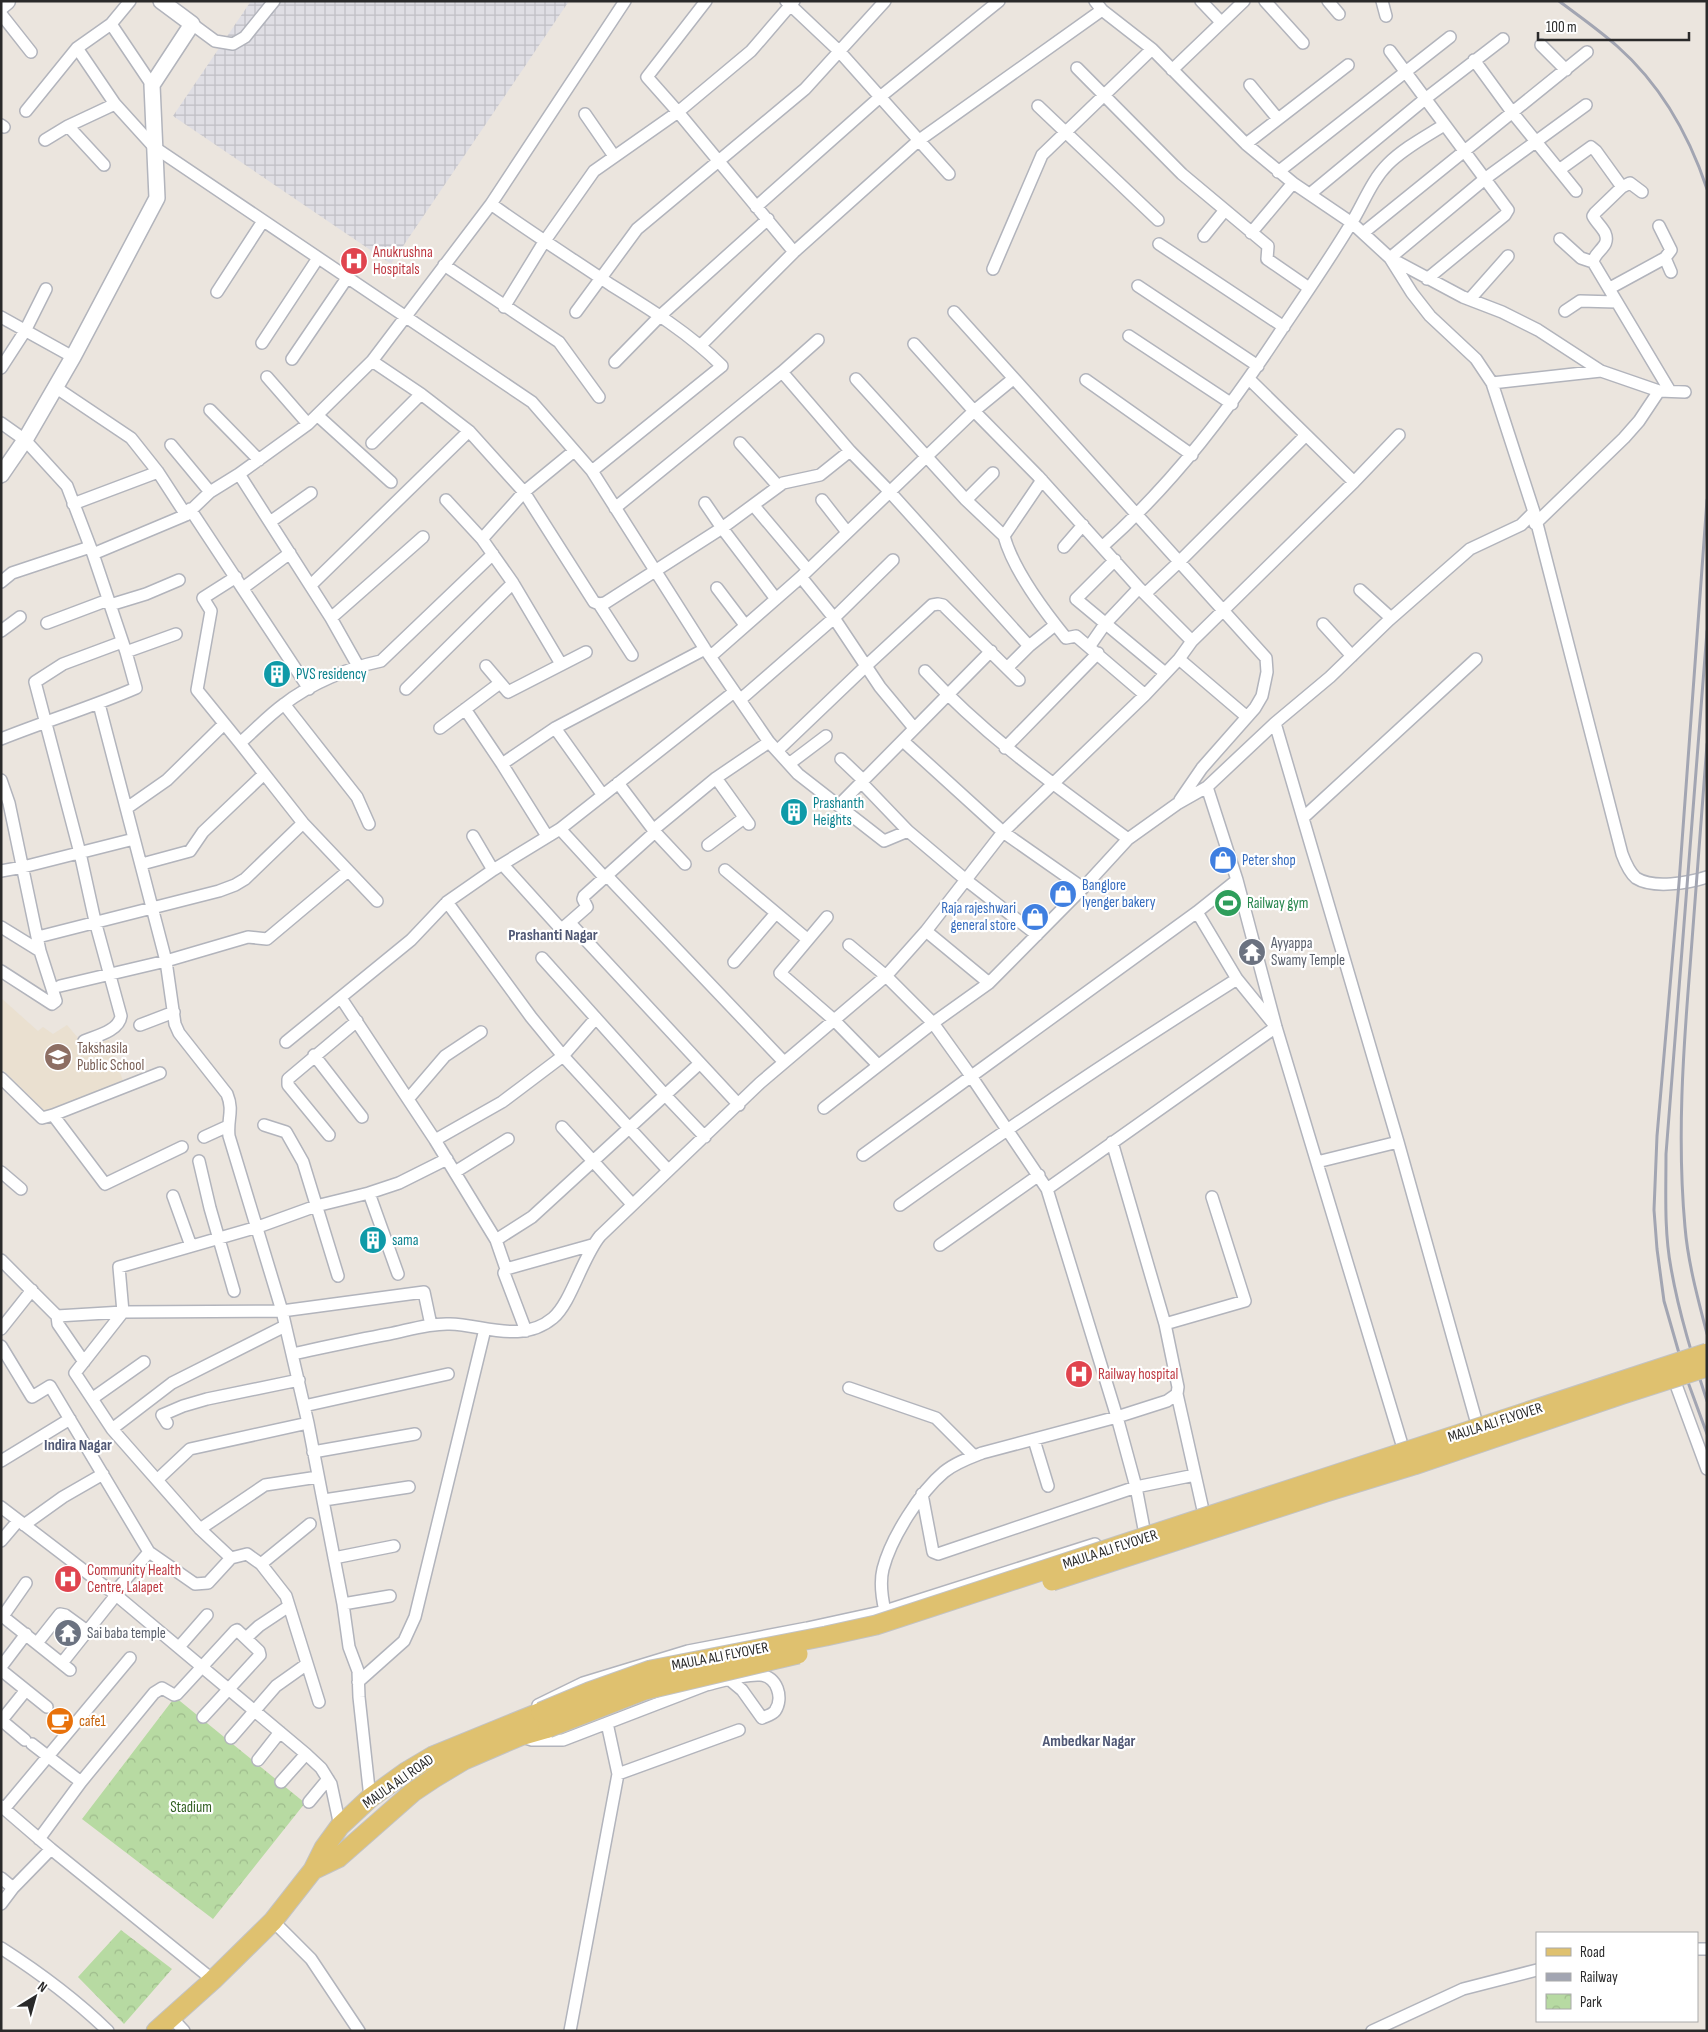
<svg xmlns="http://www.w3.org/2000/svg" width="1708" height="2032" viewBox="0 0 1708 2032" font-family="'Sofia Sans Condensed',sans-serif">
  <style>
    .industrial { fill: url(#industrial-grid) }
    .education { fill: #eae0d0 }
    .park { fill: url(#park-crowns) }
    .lines { fill: none; stroke-linecap: round; stroke-linejoin: round }
    .minor-casing { stroke: #b2b4bc; stroke-width: 14 }
    .tertiary-casing { stroke: #b2b4bc; stroke-width: 18 }
    .secondary-casing { stroke: #b2b4bc; stroke-width: 19 }
    .primary-casing { stroke: #c3c3c3; stroke-width: 21 }
    .minor { stroke: #fff; stroke-width: 11 }
    .tertiary { stroke: #fff; stroke-width: 15 }
    .secondary { stroke: #fff; stroke-width: 16 }
    .primary { stroke: #dfc16f; stroke-width: 19 }
    .rail { stroke: #a2a5b2; stroke-width: 3 }
    .primary-bridge-casing { stroke: #c3c3c3; stroke-width: 21; stroke-linecap: butt }
    .primary-bridge { stroke: #dfc16f; stroke-width: 19 }
    .labels { text-anchor: middle; stroke-width: 4.5; stroke-linejoin: round; paint-order: stroke }
    .health-label { font-size: 15px; fill: #be3a42; stroke: #fff; text-anchor: start }
    .culture-label { font-size: 15px; fill: #0d838f; stroke: #fff; text-anchor: start }
    .shop-label { font-size: 15px; fill: #366cbe; stroke: #fff; text-anchor: start }
    .leisure-label { font-size: 15px; fill: #27864d; stroke: #fff; text-anchor: start }
    .worship-label { font-size: 15px; fill: #5b616d; stroke: #fff; text-anchor: start }
    .education-label { font-size: 15px; fill: #785e54; stroke: #fff; text-anchor: start }
    .street-label { font-size: 15px; fill: #2a2a2a; stroke: #fff }
    .food-label { font-size: 15px; fill: #c56008; stroke: #fff; text-anchor: start }
    .park-label { font-size: 15px; fill: #325f23; stroke: #fff }
    .neighbourhood-label { font-size: 16px; font-weight: bold; fill: #505875; stroke: #fff }
  </style>
  <defs>
    <pattern id="industrial-grid" width="8" height="8" patternUnits="userSpaceOnUse" patternTransform="scale(1.25)"><rect width="8" height="8" fill="#dfdee4"/><path d="M0 4h8M4 0v8" fill="none" stroke="#c0bfc4"/></pattern>
    <pattern id="park-crowns" width="20" height="18" patternUnits="userSpaceOnUse" patternTransform="scale(1.25)"><rect width="20" height="18" fill="#b7daa2"/><path d="M2 6a3 3 0 1 1 6 0M12 15a3 3 0 1 1 6 0" fill="none" stroke="#9ebb8c"/></pattern>
  </defs>
  <rect width="100%" height="100%" fill="#ebe5de"/>
  <path class="industrial" d="M251 1H569L391 264 173 116Z"/>
  <path class="education" d="M1 998 38 1031 43 1027 53 1034 67 1025 84 1045 109 1040 124 1084 46 1112 1 1068Z"/>
  <path class="park" d="M175 1697 305 1803 213 1919 82 1819Z
    M121 1930 172 1969 124 2024 78 1977Z"/>
  <g class="lines">
    <g class="minor-casing">
      <path id="minor" d="M706 1 647 77 678 112 794 252
        M786 1 839 51 949 174
        M1095 1 1102 10 1152 49 1246 144 1293 183 1352 223 1390 258 1412 293 1430 316 1476 359 1492 383 1534 512 1622 854C1625 862 1629 872 1636 878 1653 889 1689 883 1707 877
        M1201 1 1221 22
        M1265 1 1303 43
        M1328 1 1339 14
        M1382 1 1386 16
        M1 14 31 52
        M111 24 152 85
        M192 24 215 41 233 44 245 37 274 1
        M1541 45 1566 70
        M77 48 115 104 154 147 532 402 592 471 705 649 769 742 798 774 884 841 908 831
        M1390 51 1508 210 1505 215 1427 279
        M1474 60 1512 112 1576 191
        M1077 68 1182 174 1268 246 1267 259 1309 288
        M1172 70 1244 1
        M1250 85 1278 119
        M1586 105 1486 178 1390 258 1463 297 1502 312 1538 330 1601 371 1659 391 1685 392
        M1038 106 1158 220
        M26 111 77 48 111 24 130 1
        M585 114 614 156
        M1 125 4 127
        M68 126 104 165
        M45 140 68 126 115 104
        M1246 144 1348 65
        M1559 170 1591 147 1596 151 1622 187
        M1278 172 1450 37
        M1642 192 1630 183 1622 187 1595 213 1593 216C1596 222 1602 227 1605 233 1611 247 1595 250 1593 262L1670 391
        M1310 194 1425 99 1503 39
        M491 204C530 232 571 258 611 285 650 309 689 333 722 366L592 471
        M756 207 880 97 999 1
        M1251 233 1293 183
        M1363 233 1587 52
        M1204 236 1225 210
        M1560 239 1581 258 1593 262
        M1159 244 1284 327
        M1665 258 1671 272
        M444 265 559 342 599 397
        M993 269 1042 155 1152 49
        M1138 286 1258 366
        M1610 288 1665 258 1671 250 1659 226
        M217 292 263 221
        M1470 299 1508 256
        M504 307 544 242 594 171 678 112 751 51 794 1
        M1565 311 1580 301 1616 302
        M576 312 637 229 805 89 885 1
        M954 312 1266 658 1267 672 1262 696 1255 708 1202 768 1180 800
        M1 317 73 357
        M1129 336 1232 404
        M262 343 318 258
        M914 344 974 411 1038 476 1139 588 1192 641
        M701 345 794 252 918 141 1102 10
        M292 359 347 278
        M372 361 421 394 469 431 524 492 594 602 599 604 605 603 722 528 783 483 820 475 850 451
        M615 362 660 316 768 219
        M1 368 25 331 46 289
        M782 372 850 451 889 491 1029 646
        M267 377 308 424
        M856 379 966 500 1004 536
        M1249 379 1354 482
        M1086 380 1192 455
        M1492 383 1601 371
        M55 387 131 438 158 472 186 515
        M210 410 259 460
        M317 415 391 482
        M1 423 25 440 67 486 93 554 126 652 136 688C92 707 46 721 1 739
        M372 443 421 394
        M740 443 778 486
        M171 445 210 492
        M239 474 331 618 358 666
        M1042 480 1004 536C1013 569 1044 611 1066 638L1076 636 1145 695
        M446 500 482 539 513 583 561 664
        M822 500 847 532
        M966 500 993 473
        M705 503 722 528 776 599
        M73 504 158 472
        M754 506 808 570
        M615 508 782 372 818 340
        M190 509 309 689
        M270 522 311 493
        M1535 524 1624 438 1639 421 1659 391
        M482 539 524 492 574 451
        M1064 547 1083 525
        M1102 547C1175 482 1231 407 1284 326 1307 292 1331 257 1352 222 1364 202 1372 180 1388 164 1404 148 1425 137 1444 125
        M93 554 186 515 210 492 239 474 308 424 372 361 491 204 625 1
        M1115 560 1076 599 1165 673
        M236 577 203 598 211 611 197 690 240 743 303 823 377 901
        M801 577 834 618 880 687 914 728
        M1 582 12 573 90 547
        M311 585 469 431
        M243 588 290 553
        M717 588 745 625
        M1360 590 1391 618
        M1145 594 1179 562 1306 435
        M599 604 632 655
        M110 605 146 594 179 580
        M331 618 423 537
        M47 623 108 600
        M1323 624 1352 656
        M1 631 20 617
        M1089 647 1105 624 1139 588
        M126 652 176 634
        M711 656 801 577 974 411 1013 379
        M1179 659 1247 717
        M486 666 508 692 586 652
        M1007 668 1029 646 1055 625
        M925 671C986 737 1056 786 1128 839
        M406 689 513 583
        M741 699 834 618 893 560
        M99 704 166 961 175 1024 179 1033 227 1094C234 1111 227 1119 229 1136L282 1311 308 1423 343 1604 349 1647 358 1671 359 1697 370 1798
        M284 704 357 797 369 824
        M465 709 502 764 547 836
        M1275 723 1398 1142 1477 1424
        M440 728 500 683
        M555 728 602 794
        M903 741 1003 832 1083 888
        M240 743C255 730 268 716 283 705 311 683 348 668 381 661L493 554
        M1005 748 1098 653
        M777 751 866 666 932 605 938 604 943 605 1019 680
        M841 759 863 780
        M502 764 555 728 705 649
        M789 764 826 736
        M716 778 749 824
        M1 780 9 803 40 951 56 1001 52 1004 1 971
        M861 782 908 831 966 880 1037 935
        M618 783 655 832 685 864
        M1207 787 1237 880 1276 1027 1403 1448
        M839 805 991 651
        M127 808 167 780 224 724
        M1304 817 1476 659
        M560 829 605 878 610 879 784 1062
        M653 830 716 778 769 742
        M473 836 493 870
        M708 845 744 818
        M142 864 190 851 203 832 264 774
        M503 865 560 928H563L587 907 583 899 584 896 655 832
        M725 870 807 939
        M1 871 23 867 134 839
        M447 902 531 1017 563 1056 668 1170
        M827 917 780 973 834 1020 878 1065
        M570 923 739 1105
        M1 927 40 951
        M926 931 989 983
        M38 937 219 891 235 885 245 879 303 823
        M849 945 886 976 933 1023 971 1076 1047 1189 1117 1417 1136 1487 1144 1529
        M542 958 665 1095 705 1137
        M734 962 776 913
        M60 986 166 961 248 937 267 939 348 871
        M341 998 435 1140 496 1240 506 1269 504 1273 526 1331
        M140 1025 174 1012
        M84 1041C96 1036 119 1031 121 1016L95 921 80 853 35 682 63 664 122 642
        M286 1042 411 940 447 902 493 870 560 829 734 692
        M314 1055 362 1117
        M1 1078 42 1118 53 1115 160 1073
        M409 1098 445 1056 481 1032
        M824 1108 933 1023 989 983 1083 888 1128 839 1177 804 1207 787 1275 723 1330 677 1389 620 1470 549 1521 525 1534 512
        M53 1115 105 1184 182 1147
        M264 1125 286 1132 303 1162 338 1276
        M562 1127 632 1204
        M329 1135 288 1085V1079L357 1021
        M204 1137 228 1126
        M435 1140 502 1102 522 1087 563 1056 596 1018
        M863 1155 1197 912 1237 880
        M199 1161 210 1208 234 1291
        M1317 1162 1398 1142
        M1 1172 21 1189
        M455 1172 508 1139
        M1047 1189 1276 1027 1237 979 1197 912
        M369 1193 398 1274
        M173 1196 191 1246
        M900 1205C1010 1126 1123 1051 1237 979
        M496 1240 532 1217 699 1064
        M940 1245 1039 1175
        M1 1260 57 1316 123 1312 282 1311 424 1292 431 1325
        M506 1269 592 1245
        M57 1316 58 1324 84 1362
        M1165 1324 1245 1301 1212 1197
        M1 1329 32 1290
        M1 1346 32 1397 50 1386 149 1552 195 1584 208 1583 231 1558
        M292 1354C325 1347 357 1340 389 1334 409 1330 430 1323 450 1324 484 1325 522 1344 553 1318 571 1303 582 1258 600 1236L760 1083 886 976 926 931 1003 832 1145 695 1179 659 1192 641 1354 482 1399 435
        M1672 1374 1707 1469
        M849 1388 936 1418 974 1456
        M1177 1394 1203 1510
        M93 1398 144 1362
        M304 1406 448 1374
        M167 1423 162 1415 183 1406 207 1399 299 1380
        M112 1429 172 1383 285 1326
        M1034 1440 1048 1486
        M313 1452 415 1434
        M1 1461 70 1419
        M157 1480 190 1449 308 1423
        M922 1494 933 1552 938 1554 1136 1487 1195 1475
        M324 1500 409 1487
        M1 1507 116 1595 306 1754 321 1768 331 1784 340 1826
        M24 1525 63 1497 103 1474
        M200 1529 265 1485 318 1477
        M1 1541 18 1521
        M334 1558 394 1546
        M261 1564 310 1524
        M114 1593 149 1552
        M343 1604 390 1596
        M885 1611C882 1598 880 1581 883 1569 891 1538 920 1492 944 1472 955 1463 969 1458 982 1453L1117 1417 1167 1401 1177 1394 1178 1387 1165 1324 1112 1142
        M1 1615 70 1670
        M3 1616 26 1583
        M246 1638 259 1626 289 1606
        M37 1643 60 1614 65 1615 87 1631
        M179 1647 207 1615
        M62 1663 116 1595
        M1 1667 26 1634
        M1 1670 47 1707
        M358 1682 404 1641 415 1617 485 1329
        M319 1702 286 1596 261 1564 247 1554 231 1558 200 1529 112 1429 75 1373 123 1312 119 1267 258 1227 316 1206 369 1193 399 1183 447 1159
        M538 1705 583 1683 688 1651 807 1628 885 1611 1095 1544
        M1 1720 25 1740
        M1 1721 26 1690
        M231 1738 276 1686 307 1664
        M526 1738 532 1740H563L706 1685C723 1681 743 1674 760 1675 777 1676 784 1698 775 1711 772 1715 766 1716 762 1718L742 1690 730 1680
        M32 1744 81 1782
        M258 1760 280 1732
        M618 1774 739 1730
        M281 1782 306 1754
        M309 1802 328 1779
        M1 1806 51 1849 213 1980
        M4 1809 130 1658
        M39 1839 81 1782 154 1693 162 1688 174 1695 177 1694 235 1631 237 1630 259 1651 260 1655 203 1717
        M1 1878 13 1888
        M1 1904 13 1888 51 1849
        M273 1921 311 1959 359 2031
        M1 1948C40 1973 75 1999 108 2031
        M1697 1949H1707
        M172 2018 184 2031
        M570 2031 618 1774 607 1723
        M1372 2031 1463 1989 1537 1970"/>
    </g>
    <g class="tertiary-casing">
      <path id="tertiary" d="M1 475 25 440 73 357 157 198 152 85 192 24 161 1"/>
    </g>
    <g class="secondary-casing">
      <path id="secondary" d="M1 6 7 1"/>
    </g>
    <g class="primary-casing">
      <path id="primary" d="M313 1870 338 1858 413 1792 434 1778 464 1760 520 1736 548 1728
        M156 2031 213 1980 273 1921 313 1870 324 1848 340 1826 370 1798 406 1772 433 1756 541 1712"/>
    </g>
    <use href="#minor" class="minor"/>
    <use href="#tertiary" class="tertiary"/>
    <use href="#secondary" class="secondary"/>
    <use href="#primary" class="primary"/>
    <path class="rail" d="M1559 1C1579 16 1599 30 1617 46 1660 84 1689 135 1707 189
      M1707 500 1679 883 1657 1136 1654 1210 1657 1249 1664 1301 1685 1374 1707 1434
      M1707 631 1666 1154C1666 1192 1664 1231 1671 1268 1679 1314 1693 1358 1707 1401
      M1707 744C1701 818 1696 893 1690 967 1683 1053 1677 1140 1685 1227 1688 1263 1698 1299 1707 1334"/>
    <g class="primary-bridge-casing">
      <path id="primary-bridge" d="M1052 1581 1326 1492 1414 1465 1623 1394 1707 1367
        M541 1712 589 1692 651 1670 826 1636 876 1625 1707 1353
        M548 1728 645 1690 798 1654"/>
    </g>
    <use href="#primary-bridge" class="primary-bridge"/>
  </g>
  <defs>
    <g id="hospital-disc" transform="scale(1.4375)"><circle r="9.5" fill="#e0444e" stroke="#fff"/><path d="M-5-5h3v3.5h4V-5h3V5h-3V1.5h-4V5h-3Z" fill="#fff"/></g>
    <g id="building-disc" transform="scale(1.4375)"><circle r="9.5" fill="#0f9aa8" stroke="#fff"/><path d="M-4-6H4V6H1V3H-1V6H-4ZM-2.5-4.3h1.7v1.8h-1.7ZM.8-4.3h1.7v1.8H.8ZM-2.5-1h1.7V.8h-1.7ZM.8-1h1.7V.8H.8Z" fill="#fff"/></g>
    <g id="shop-disc" transform="scale(1.4375)"><circle r="9.5" fill="#3f7fe0" stroke="#fff"/><path d="M-5-2.5h2.3a2.7 3.5 0 0 1 5.4 0H5L5.5 6h-11ZM-1.5-2.5h3a1.5 2.3 0 0 0-3 0Z" fill="#fff"/></g>
    <g id="stadium-disc" transform="scale(1.4375)"><circle r="9.5" fill="#2e9e5b" stroke="#fff"/><path d="M0-5a6.5 5 0 1 0 0 10a6.5 5 0 1 0 0-10ZM-3.5-1.8h7v3.6h-7Z" fill="#fff"/></g>
    <g id="temple-disc" transform="scale(1.4375)"><circle r="9.5" fill="#6b7280" stroke="#fff"/><path d="M0-6L5-2H3V0L6.5 2.5H4V6H1.5V3h-3V6H-4V2.5H-6.5L-3 0V-2H-5Z" fill="#fff"/></g>
    <g id="school-disc" transform="scale(1.4375)"><circle r="9.5" fill="#8d6e63" stroke="#fff"/><path d="M0-5L7-2L0 1L-7-2ZM-4 1L0 2.5L4 1V4Q0 6-4 4Z" fill="#fff"/></g>
    <g id="cafe-disc" transform="scale(1.4375)"><circle r="9.5" fill="#e8710a" stroke="#fff"/><path d="M-5.5-4.5H6V0H3Q3 3.5 0 3.5H-2.5Q-5.5 3.5-5.5 0ZM3-3.2v2h1.7v-2ZM-6 4.5H4V6H-6Z" fill="#fff"/></g>
  </defs>
  <g fill-rule="evenodd">
    <use href="#hospital-disc" x="354" y="261"/>
    <use href="#building-disc" x="277" y="674"/>
    <use href="#building-disc" x="794" y="812"/>
    <use href="#shop-disc" x="1223" y="860"/>
    <use href="#shop-disc" x="1063" y="894"/>
    <use href="#stadium-disc" x="1228" y="903"/>
    <use href="#shop-disc" x="1035" y="917"/>
    <use href="#temple-disc" x="1252" y="952"/>
    <use href="#school-disc" x="58" y="1057"/>
    <use href="#building-disc" x="373" y="1240"/>
    <use href="#hospital-disc" x="1079" y="1374"/>
    <use href="#hospital-disc" x="68" y="1579"/>
    <use href="#temple-disc" x="68" y="1633"/>
    <use href="#cafe-disc" x="60" y="1721"/>
  </g>
  <g class="labels">
    <g class="health-label">
      <text x="373" y="257">Anukrushna<tspan x="373" dy="17">Hospitals</tspan></text>
      <text x="1098" y="1379">Railway hospital</text>
      <text x="87" y="1575">Community Health<tspan x="87" dy="17">Centre, Lalapet</tspan></text>
    </g>
    <g class="culture-label">
      <text x="296" y="679">PVS residency</text>
      <text x="813" y="808">Prashanth<tspan x="813" dy="17">Heights</tspan></text>
      <text x="392" y="1245">sama</text>
    </g>
    <g class="shop-label">
      <text x="1242" y="865">Peter shop</text>
      <text x="1082" y="890">Banglore<tspan x="1082" dy="17">Iyenger bakery</tspan></text>
      <text x="1016" y="913" text-anchor="end">Raja rajeshwari<tspan x="1016" dy="17">general store</tspan></text>
    </g>
    <g class="leisure-label">
      <text x="1247" y="908">Railway gym</text>
    </g>
    <g class="worship-label">
      <text x="1271" y="948">Ayyappa<tspan x="1271" dy="17">Swamy Temple</tspan></text>
      <text x="87" y="1638">Sai baba temple</text>
    </g>
    <g class="education-label">
      <text x="77" y="1053">Takshasila<tspan x="77" dy="17">Public School</tspan></text>
    </g>
    <g class="street-label">
      <text transform="translate(1495 1422) rotate(-18)" y="5">MAULA ALI FLYOVER</text>
      <text transform="translate(1110 1549) rotate(-18)" y="5">MAULA ALI FLYOVER</text>
      <text transform="translate(720 1656) rotate(-11)" y="5">MAULA ALI FLYOVER</text>
      <text transform="translate(398 1781) rotate(-35)" y="5">MAULA ALI ROAD</text>
    </g>
    <g class="food-label">
      <text x="79" y="1726">cafe1</text>
    </g>
    <g class="park-label">
      <text x="191" y="1812">Stadium</text>
    </g>
    <g class="neighbourhood-label">
      <text x="553" y="940">Prashanti Nagar</text>
      <text x="78" y="1450">Indira Nagar</text>
      <text x="1089" y="1746">Ambedkar Nagar</text>
    </g>
  </g>
  <rect width="1708" height="2032" fill="none" stroke="#2a2a2a" stroke-width="5"/>
  <rect x="1536" y="1932" width="162" height="90" fill="#ffffff" stroke="#aaaaaa"/>
  <rect x="1546" y="1948" width="25" height="8" fill="#dfc16f" stroke="#aaaaaa"/>
  <text x="1580" y="1957" font-size="15" fill="#2a2a2a">Road</text>
  <rect x="1546" y="1973" width="25" height="8" fill="#a2a5b2" stroke="#aaaaaa"/>
  <text x="1580" y="1982" font-size="15" fill="#2a2a2a">Railway</text>
  <rect x="1546" y="1994" width="25" height="15" fill="url(#park-crowns)" stroke="#aaaaaa"/>
  <text x="1580" y="2007" font-size="15" fill="#2a2a2a">Park</text>
  <g transform="translate(35 1997) rotate(37)" stroke="#ffffff" stroke-width="4" paint-order="stroke">
  <path d="M0-4L9 19L0 12L-9 19Z" fill="#2a2a2a"/>
  <text y="-8" font-size="14" font-weight="bold" text-anchor="middle" fill="#2a2a2a">N</text>
  </g>
  <path d="M1538 32v8h151v-8" fill="none" stroke="#2a2a2a" stroke-width="2.5"/>
  <text x="1546" y="32" font-size="15" fill="#2a2a2a" stroke="#ffffff" stroke-width="4" paint-order="stroke">100 m</text>
</svg>
